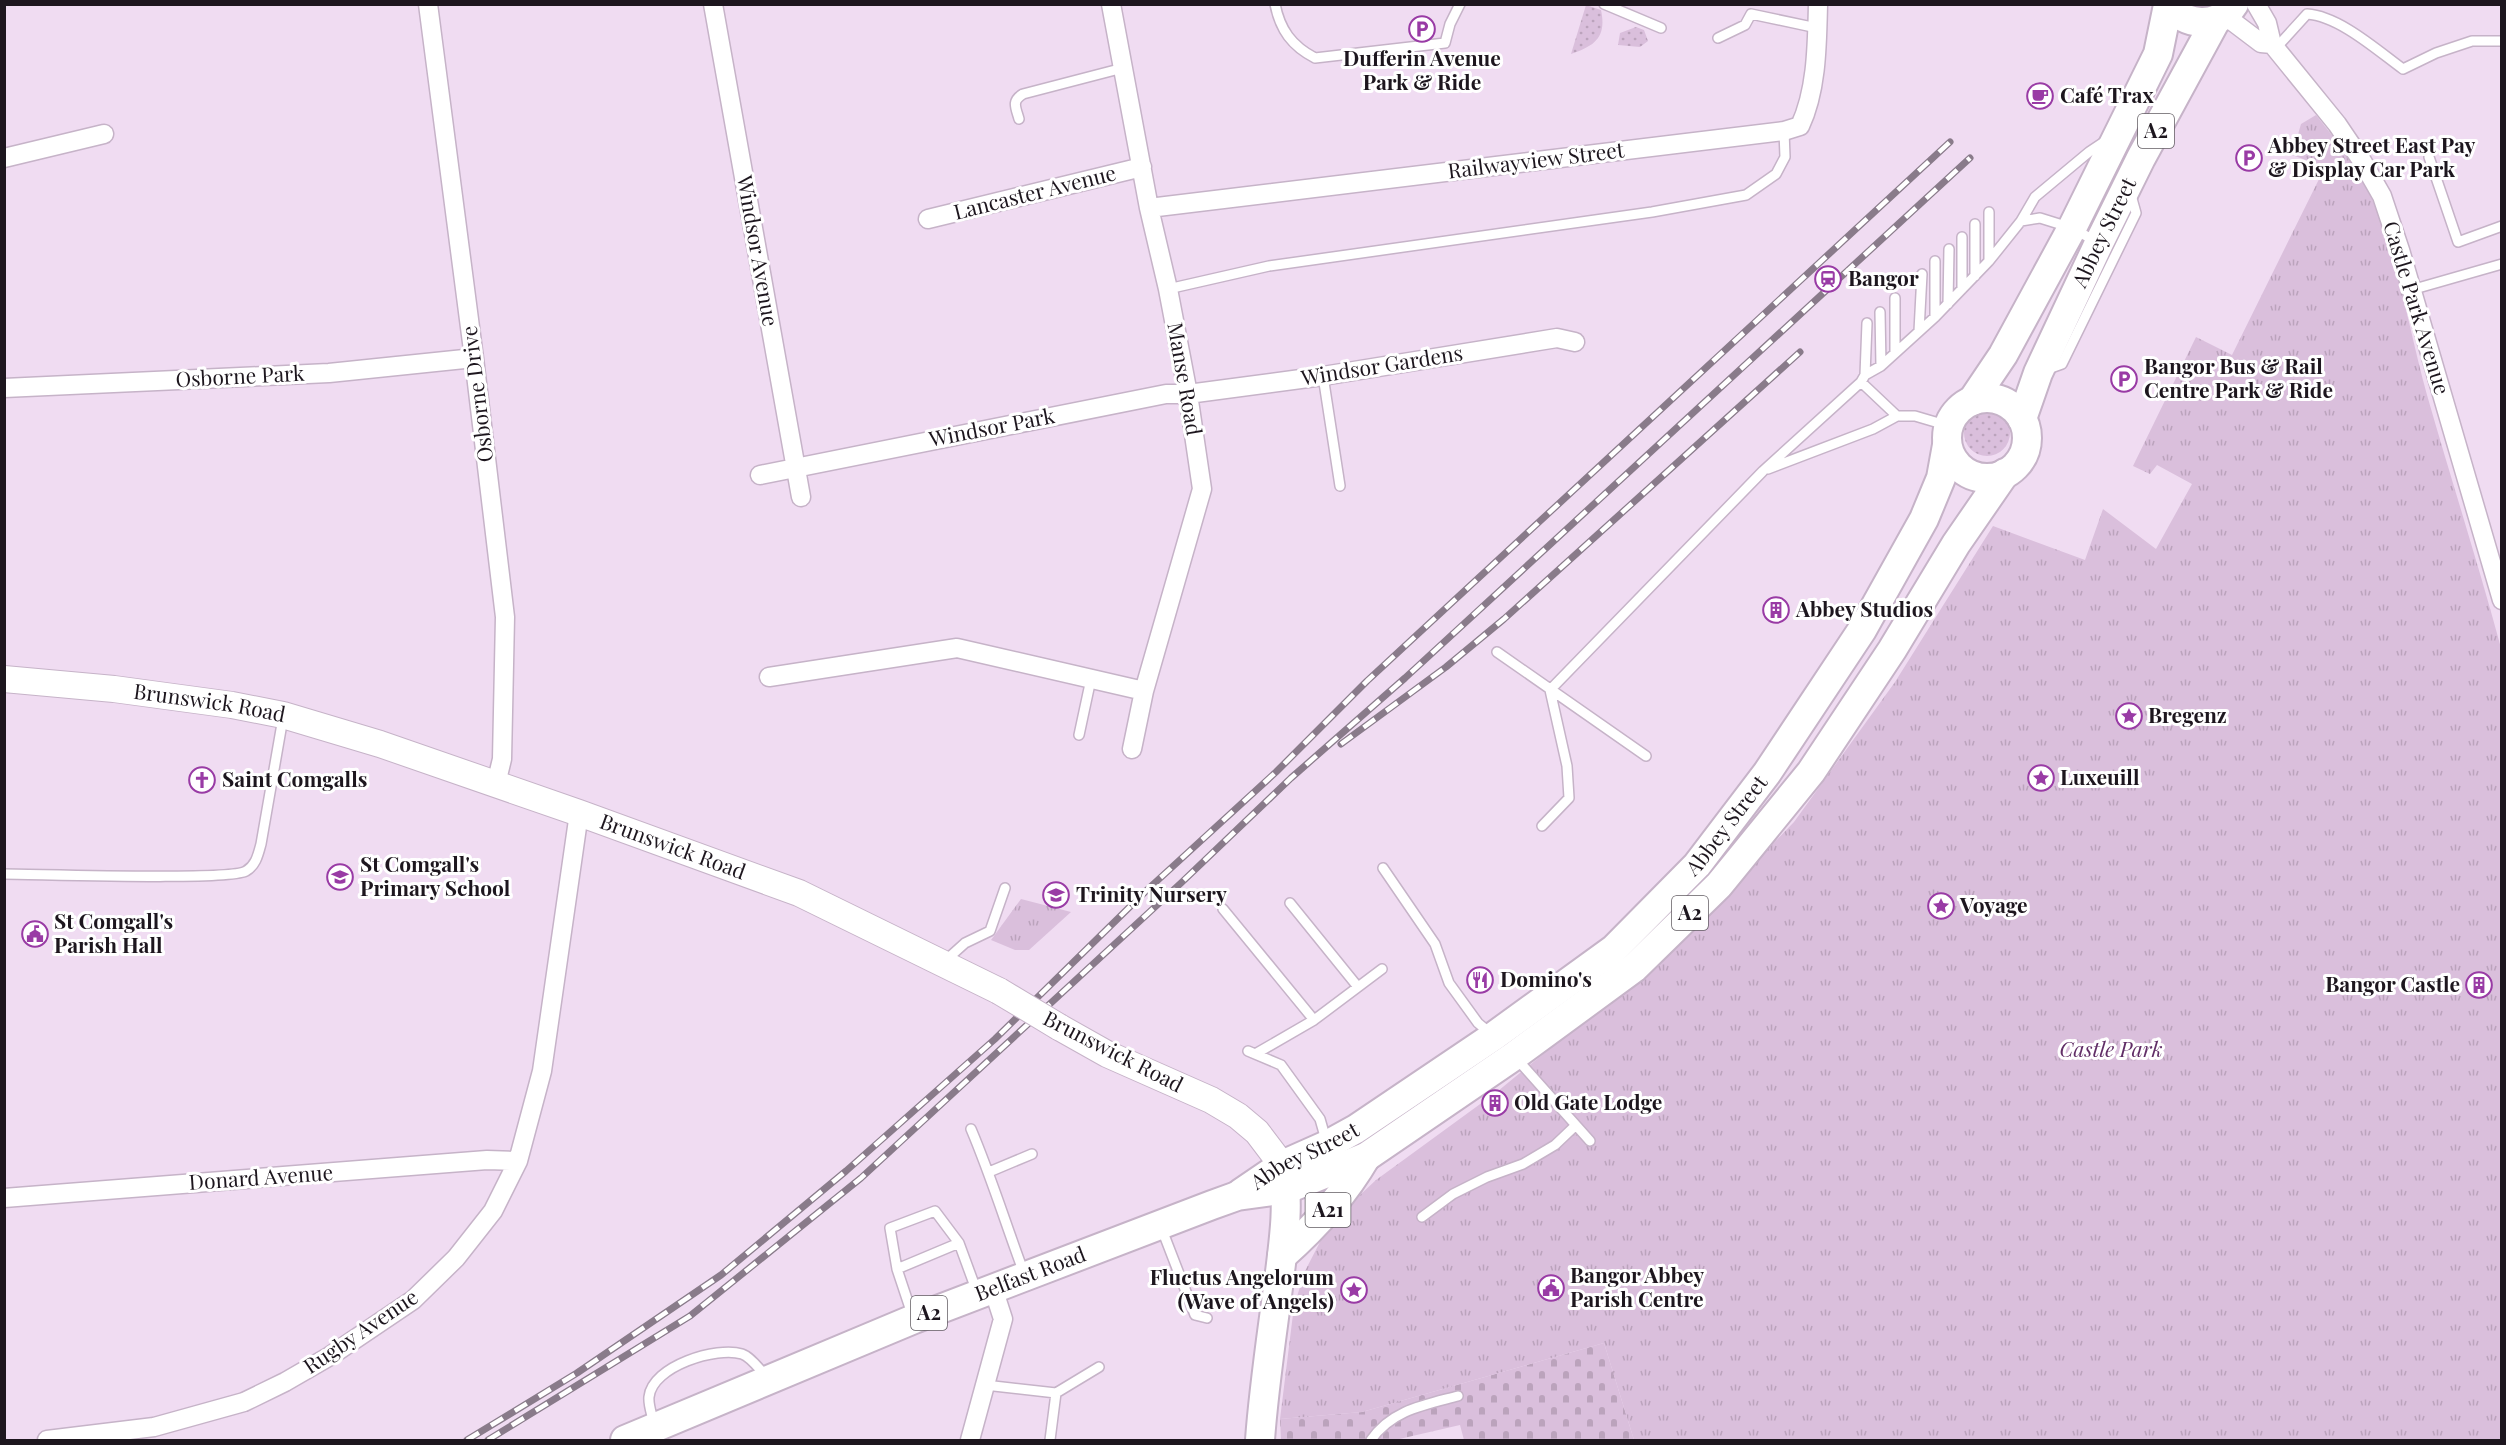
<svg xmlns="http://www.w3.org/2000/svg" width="2506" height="1445" viewBox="0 0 2506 1445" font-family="'Playfair Display',serif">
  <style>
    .grass { fill: url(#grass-dots) }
    .cemetery { fill: url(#cemetery-stones) }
    .park { fill: url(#park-tufts) }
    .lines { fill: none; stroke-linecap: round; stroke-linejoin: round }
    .service-casing { stroke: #c6b3c8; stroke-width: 12 }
    .minor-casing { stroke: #c6b3c8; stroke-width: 21 }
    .secondary-casing { stroke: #c6b3c8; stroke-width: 28 }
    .primary-casing { stroke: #c6b3c8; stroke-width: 32 }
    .service { stroke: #fff; stroke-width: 9 }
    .minor { stroke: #fff; stroke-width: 18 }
    .secondary { stroke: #fff; stroke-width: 26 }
    .primary { stroke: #fff; stroke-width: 28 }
    .rail-casing { stroke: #897b8a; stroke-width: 7 }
    .rail { stroke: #fff; stroke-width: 4.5; stroke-dasharray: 14; stroke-linecap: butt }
    .secondary-bridge-casing { stroke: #c6b3c8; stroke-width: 28; stroke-linecap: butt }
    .secondary-bridge { stroke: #fff; stroke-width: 26 }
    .labels { text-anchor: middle; stroke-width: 6; stroke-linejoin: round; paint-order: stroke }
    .shield { fill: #fff; stroke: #615c62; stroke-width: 1.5 }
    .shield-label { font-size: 20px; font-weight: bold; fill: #1d161e }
    .poi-label { font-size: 21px; font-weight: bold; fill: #1d161e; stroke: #fff; text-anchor: start }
    .street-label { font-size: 21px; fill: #1d161e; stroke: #fff }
    .park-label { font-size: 21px; font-style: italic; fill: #612e67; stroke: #fff }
  </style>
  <defs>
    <pattern id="grass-dots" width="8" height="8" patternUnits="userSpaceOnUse" patternTransform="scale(1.5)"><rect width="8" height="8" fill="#dabfdc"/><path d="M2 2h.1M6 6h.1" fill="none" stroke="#bba3bc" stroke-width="1.8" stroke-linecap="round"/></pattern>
    <pattern id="cemetery-stones" width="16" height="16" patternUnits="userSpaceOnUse" patternTransform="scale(1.5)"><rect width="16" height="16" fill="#dabfdc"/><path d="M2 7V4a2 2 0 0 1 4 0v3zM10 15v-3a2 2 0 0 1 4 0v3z" fill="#bba3bc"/></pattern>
    <pattern id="park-tufts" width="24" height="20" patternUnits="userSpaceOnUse" patternTransform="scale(1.5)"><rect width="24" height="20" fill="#dabfdc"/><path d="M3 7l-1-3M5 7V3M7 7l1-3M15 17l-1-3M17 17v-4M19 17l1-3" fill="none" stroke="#bba3bc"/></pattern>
  </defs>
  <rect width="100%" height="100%" fill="#f0dcf2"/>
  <path class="grass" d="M1586 5 1601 10C1607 38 1594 46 1571 54Z
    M1636 27 1644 30 1648 41 1640 47 1618 45 1620 33Z
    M1964 433a23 23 0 1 1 46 0a23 23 0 1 1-46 0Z"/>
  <path class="cemetery" d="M1604 1343 1634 1440H1464L1460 1425 1395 1440H1281L1280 1419 1362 1412Z"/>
  <path class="park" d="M2316 115C2337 141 2363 176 2375 206 2399 266 2410 333 2427 395 2451 479 2478 563 2501 648V1440H1634L1604 1343 1362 1412 1280 1419 1294 1306 1305 1271 1321 1240 1346 1208 1376 1180 1498 1091 1625 987 1736 882 1794 822 1895 682 1993 526 2085 560 2103 509 2156 549 2192 484 2157 465 2150 474 2133 466 2196 337 2232 355 2325 167 2292 155 2301 124Z
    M1021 899 1071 912 1029 950H1015L991 940Z"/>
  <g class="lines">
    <g class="service-casing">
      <path id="service" d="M1275 4C1280 30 1292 46 1315 58L1445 43 1450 24 1460 4
        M1604 4 1661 28
        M1718 38 1745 25 1751 14 1817 28
        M2276 48 2307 14C2339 16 2377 50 2403 69L2436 53 2472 41H2502
        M1019 119C1016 108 1011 101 1023 94L1123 68
        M2429 157 2458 242 2502 226
        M1989 212V261
        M2021 221 2040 218 2072 228 2097 242
        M1975 224V276
        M1962 237V289
        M1935 261V317
        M1168 289 1269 266 1652 212 1746 195 1776 174 1785 157 1784 131
        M2411 290 2502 264
        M1895 298V352
        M1948 304 1949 249
        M1880 312 1881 366
        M1919 331 1922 274
        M2048 369 2062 364 2136 213 2131 195
        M1865 375 1867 323
        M1323 376 1340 486
        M1861 382 1897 416
        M1768 469 1873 429 1897 416H1915L1949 426
        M1497 652 1646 756
        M1079 735 1091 679
        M1542 826 1569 798 1567 766 1550 690 1763 471 1861 382 1865 375 1881 366 1935 317 1989 261 2021 221 2035 197 2089 152 2104 142
        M1383 868 1435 944 1449 983 1478 1023 1490 1033
        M4 874C37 874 231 881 246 871 256 865 258 855 261 844L283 718
        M1290 903 1358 987
        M1223 909 1314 1020
        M945 961 965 943 990 931 1005 888
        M1248 1051 1281 1065 1320 1119 1326 1140
        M1257 1053 1314 1020 1382 969
        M1516 1058 1590 1141
        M971 1129C991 1176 1006 1225 1024 1273
        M989 1172 1032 1154
        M1422 1217 1453 1194 1487 1177 1523 1164 1555 1145 1575 1126
        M1161 1227 1195 1315 1207 1318
        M897 1269 890 1228 935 1211 959 1243
        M913 1317 897 1269 959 1243 977 1292
        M985 1385 1056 1393
        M654 1425C653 1417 648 1406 649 1397 652 1366 717 1346 742 1354 751 1357 759 1369 766 1376
        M1050 1440 1056 1393 1099 1367
        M1371 1440C1392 1410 1424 1405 1458 1396"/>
    </g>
    <g class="minor-casing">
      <path id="minor" d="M428 4 474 358 505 617 502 759 496 784
        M713 4 801 497
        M1111 4 1149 208 1168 289 1188 394 1202 489 1144 691 1132 749
        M2256 4 2267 23 2272 44 2337 124 2362 161 2382 196 2400 250 2502 600
        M2224 15 2261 43 2272 44
        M4 158 104 134
        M1149 208 1784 131 1800 126C1817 90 1817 44 1818 4
        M928 219 1142 167
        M4 388 329 373 474 358
        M760 475 1166 394H1188L1323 376 1557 338 1575 342
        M769 677 957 648 1144 691
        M4 1198 487 1160 518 1161
        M47 1440 154 1427 244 1402 285 1382 330 1356 413 1300 456 1258 493 1211 518 1161 542 1071 579 813
        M970 1440 1003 1319 993 1288"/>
    </g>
    <g class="secondary-casing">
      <g id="secondary">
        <path id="s1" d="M4 679 114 689 232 705 283 715 380 744 579 813 799 893 999 991"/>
        <path d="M1059 1027 1107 1054 1211 1100 1238 1116 1257 1132 1282 1165"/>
      </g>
    </g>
    <g class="primary-casing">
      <g id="primary">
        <path d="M2168 4C2184 26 2218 30 2234 4"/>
        <circle cx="1987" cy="438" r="40"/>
        <path d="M1972 401 2003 355 2072 228 2158 54 2168 5"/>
        <path id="s2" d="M2022 419 2038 373 2099 243 2141 158 2216 20"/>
        <path id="s3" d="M1241 1193 1282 1165 1327 1145 1356 1129 1494 1036 1614 949 1697 865 1767 773 1862 630 1924 519 1941 478 1947 445"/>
        <path d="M1282 1256C1315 1227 1344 1195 1366 1157"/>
        <path id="s4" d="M625 1440 914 1319 1212 1205 1237 1196 1287 1189 1366 1157 1514 1056 1634 968 1719 885 1811 772 1892 650 1956 544 2005 473"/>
        <path d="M1260 1440C1264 1384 1273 1328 1280 1272 1284 1239 1289 1204 1283 1172"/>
      </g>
    </g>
    <use href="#service" class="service"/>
    <use href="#minor" class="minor"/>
    <use href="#secondary" class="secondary"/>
    <use href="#primary" class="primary"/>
    <g class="rail-casing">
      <path id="rail" d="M1341 744 1446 667 1504 619 1800 352
        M467 1440 577 1373 721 1275 846 1171 995 1039 1147 890 1276 772 1367 681 1950 142
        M488 1440 690 1316 861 1178 1181 883 1291 778 1405 678 1970 158"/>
    </g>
    <use href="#rail" class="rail"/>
    <g class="secondary-bridge-casing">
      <path id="secondary-bridge" d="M999 991 1059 1027"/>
    </g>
    <use href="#secondary-bridge" class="secondary-bridge"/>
  </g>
  <defs>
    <g id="parking-ring" transform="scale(1.35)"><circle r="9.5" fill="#fff" stroke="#993ba5" stroke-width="1.5"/><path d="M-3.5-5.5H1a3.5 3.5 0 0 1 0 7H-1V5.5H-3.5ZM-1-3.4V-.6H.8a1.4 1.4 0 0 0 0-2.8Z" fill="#993ba5"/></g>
    <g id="cafe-ring" transform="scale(1.35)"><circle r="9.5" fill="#fff" stroke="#993ba5" stroke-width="1.5"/><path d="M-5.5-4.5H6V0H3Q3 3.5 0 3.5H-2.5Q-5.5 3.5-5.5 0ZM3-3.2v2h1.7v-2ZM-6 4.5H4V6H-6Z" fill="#993ba5"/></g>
    <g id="station-ring" transform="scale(1.35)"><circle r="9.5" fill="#fff" stroke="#993ba5" stroke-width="1.5"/><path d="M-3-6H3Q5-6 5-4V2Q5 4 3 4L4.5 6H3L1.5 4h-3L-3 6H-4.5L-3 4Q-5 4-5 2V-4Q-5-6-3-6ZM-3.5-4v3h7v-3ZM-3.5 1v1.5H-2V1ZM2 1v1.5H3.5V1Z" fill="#993ba5"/></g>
    <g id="building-ring" transform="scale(1.35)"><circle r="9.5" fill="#fff" stroke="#993ba5" stroke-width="1.5"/><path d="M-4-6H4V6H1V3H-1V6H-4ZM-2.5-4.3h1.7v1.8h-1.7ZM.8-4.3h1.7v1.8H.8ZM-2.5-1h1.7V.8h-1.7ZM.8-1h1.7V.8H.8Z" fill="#993ba5"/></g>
    <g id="sight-ring" transform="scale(1.35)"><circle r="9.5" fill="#fff" stroke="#993ba5" stroke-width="1.5"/><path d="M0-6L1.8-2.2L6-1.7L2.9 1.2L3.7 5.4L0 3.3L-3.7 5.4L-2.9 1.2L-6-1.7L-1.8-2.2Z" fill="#993ba5"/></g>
    <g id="church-ring" transform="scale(1.35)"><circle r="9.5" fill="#fff" stroke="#993ba5" stroke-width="1.5"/><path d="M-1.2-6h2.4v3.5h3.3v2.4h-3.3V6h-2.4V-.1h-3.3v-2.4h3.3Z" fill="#993ba5"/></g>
    <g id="school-ring" transform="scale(1.35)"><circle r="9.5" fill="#fff" stroke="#993ba5" stroke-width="1.5"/><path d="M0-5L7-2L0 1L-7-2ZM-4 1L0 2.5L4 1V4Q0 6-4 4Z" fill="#993ba5"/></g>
    <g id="civic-ring" transform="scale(1.35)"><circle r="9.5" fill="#fff" stroke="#993ba5" stroke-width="1.5"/><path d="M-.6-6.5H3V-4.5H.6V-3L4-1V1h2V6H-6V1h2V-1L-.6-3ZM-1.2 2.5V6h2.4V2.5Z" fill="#993ba5"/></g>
    <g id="restaurant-ring" transform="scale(1.35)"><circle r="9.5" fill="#fff" stroke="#993ba5" stroke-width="1.5"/><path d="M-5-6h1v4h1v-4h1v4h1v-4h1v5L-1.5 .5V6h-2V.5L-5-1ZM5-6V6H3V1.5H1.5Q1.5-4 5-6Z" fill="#993ba5"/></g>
  </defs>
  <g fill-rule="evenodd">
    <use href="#parking-ring" x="1422" y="29"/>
    <use href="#cafe-ring" x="2040" y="96"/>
    <use href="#parking-ring" x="2249" y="158"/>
    <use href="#station-ring" x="1828" y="279"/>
    <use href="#parking-ring" x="2124" y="379"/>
    <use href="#building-ring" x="1776" y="610"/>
    <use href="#sight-ring" x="2129" y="716"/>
    <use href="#sight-ring" x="2041" y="778"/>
    <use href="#church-ring" x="202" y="780"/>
    <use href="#school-ring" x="340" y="877"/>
    <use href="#school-ring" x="1056" y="895"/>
    <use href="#sight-ring" x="1941" y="906"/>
    <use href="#civic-ring" x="35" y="934"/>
    <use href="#restaurant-ring" x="1480" y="980"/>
    <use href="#building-ring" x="2479" y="985"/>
    <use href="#building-ring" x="1495" y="1103"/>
    <use href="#civic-ring" x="1551" y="1288"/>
    <use href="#sight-ring" x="1354" y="1290"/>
  </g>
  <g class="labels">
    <g class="shield">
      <rect x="2138" y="114" width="36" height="34" rx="4.5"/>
      <rect x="1672" y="896" width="36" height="34" rx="4.5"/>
      <rect x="1305.5" y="1193" width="45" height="34" rx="4.5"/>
      <rect x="911" y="1296" width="36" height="34" rx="4.5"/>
    </g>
    <g class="shield-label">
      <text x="2156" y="138">A2</text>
      <text x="1690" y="920">A2</text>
      <text x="1328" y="1217">A21</text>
      <text x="929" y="1320">A2</text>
    </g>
    <g class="poi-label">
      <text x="1422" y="66" text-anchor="middle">Dufferin Avenue<tspan x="1422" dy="24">Park &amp; Ride</tspan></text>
      <text x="2060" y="103">Café Trax</text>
      <text x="2268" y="153">Abbey Street East Pay<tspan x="2268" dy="24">&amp; Display Car Park</tspan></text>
      <text x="1848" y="286">Bangor</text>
      <text x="2144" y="374">Bangor Bus &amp; Rail<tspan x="2144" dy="24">Centre Park &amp; Ride</tspan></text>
      <text x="1796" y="617">Abbey Studios</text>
      <text x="2148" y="723">Bregenz</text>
      <text x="2060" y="785">Luxeuill</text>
      <text x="222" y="787">Saint Comgalls</text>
      <text x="360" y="872">St Comgall's<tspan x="360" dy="24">Primary School</tspan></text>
      <text x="1076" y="902">Trinity Nursery</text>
      <text x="1960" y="913">Voyage</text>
      <text x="54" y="929">St Comgall's<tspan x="54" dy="24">Parish Hall</tspan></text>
      <text x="1500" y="987">Domino's</text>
      <text x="2460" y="992" text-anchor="end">Bangor Castle</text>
      <text x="1514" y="1110">Old Gate Lodge</text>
      <text x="1570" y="1283">Bangor Abbey<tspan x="1570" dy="24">Parish Centre</tspan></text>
      <text x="1334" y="1285" text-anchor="end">Fluctus Angelorum<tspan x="1334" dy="24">(Wave of Angels)</tspan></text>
    </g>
    <g class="street-label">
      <text transform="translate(1536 161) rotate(-7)" y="7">Railwayview Street</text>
      <text transform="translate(1035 193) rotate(-14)" y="7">Lancaster Avenue</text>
      <text dy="7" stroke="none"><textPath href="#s2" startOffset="204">Abbey Street</textPath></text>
      <text transform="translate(757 251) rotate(80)" y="7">Windsor Avenue</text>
      <text transform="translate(2416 308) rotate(73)" y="7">Castle Park Avenue</text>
      <text transform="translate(1382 366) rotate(-9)" y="7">Windsor Gardens</text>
      <text transform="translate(240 377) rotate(-3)" y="7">Osborne Park</text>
      <text transform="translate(1184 379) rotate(80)" y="7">Manse Road</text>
      <text transform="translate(478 394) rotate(-97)" y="7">Osborne Drive</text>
      <text transform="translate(992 428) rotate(-11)" y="7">Windsor Park</text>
      <text dy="7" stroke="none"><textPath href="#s1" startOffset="207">Brunswick Road</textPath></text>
      <text dy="7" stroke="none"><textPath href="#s3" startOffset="614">Abbey Street</textPath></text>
      <text dy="7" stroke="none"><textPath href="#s1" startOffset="693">Brunswick Road</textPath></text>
      <text transform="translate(1113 1052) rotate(27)" y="7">Brunswick Road</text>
      <text dy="7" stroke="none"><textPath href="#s3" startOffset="74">Abbey Street</textPath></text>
      <text transform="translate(261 1178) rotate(-4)" y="7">Donard Avenue</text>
      <text dy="7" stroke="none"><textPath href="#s4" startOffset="438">Belfast Road</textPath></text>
      <text transform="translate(361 1332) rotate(-34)" y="7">Rugby Avenue</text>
    </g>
    <g class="park-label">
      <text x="2111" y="1057">Castle Park</text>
    </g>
  </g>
  <rect width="2506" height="1445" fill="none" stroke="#1d161e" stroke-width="12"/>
</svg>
